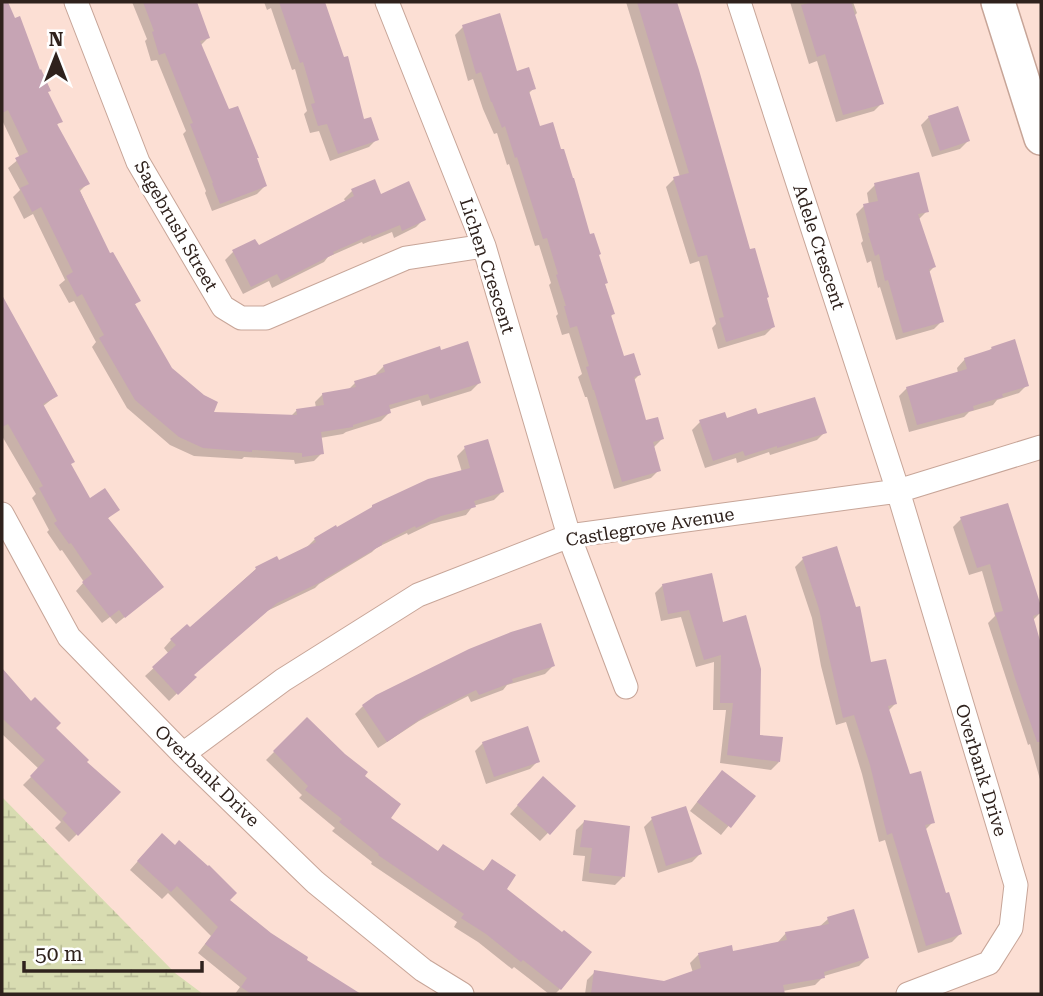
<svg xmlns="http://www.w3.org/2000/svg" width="1043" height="996" viewBox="0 0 1043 996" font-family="'Roboto Serif',serif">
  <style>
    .wetland { fill: url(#wetland-marsh) }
    .shadow { fill: #0003 }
    .building { fill: #c6a4b4 }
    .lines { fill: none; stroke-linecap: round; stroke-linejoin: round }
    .minor-casing { stroke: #c7a598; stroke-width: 25 }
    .secondary-casing { stroke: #c7a598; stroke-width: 36 }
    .minor { stroke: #fff; stroke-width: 23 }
    .secondary { stroke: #fff; stroke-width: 33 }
    .labels { text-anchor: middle; stroke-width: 6; stroke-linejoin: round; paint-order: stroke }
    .street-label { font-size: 18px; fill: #2f221d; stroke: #fff }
  </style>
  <defs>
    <pattern id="wetland-marsh" width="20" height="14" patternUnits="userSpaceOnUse" patternTransform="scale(1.75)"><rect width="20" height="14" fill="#d8dcb1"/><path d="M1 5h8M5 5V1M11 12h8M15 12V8" fill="none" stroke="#babc98"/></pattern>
  </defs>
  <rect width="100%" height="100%" fill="#fcdfd4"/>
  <path class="wetland" d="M2 797 175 973 203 994H2Z"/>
  <path class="shadow" d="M2 2H6L60 121 56 126 88 183 80 191 109 256 138 301 134 305 171 369 211 414 290 417 296 411 316 408 315 402 323 394 348 390 355 383 377 376 376 374 384 366 479 383 471 391 422 406 420 400 388 410 389 413 381 421 346 432 343 434 320 438 322 453 314 461 295 464 294 460 244 457 242 459 194 456 170 445 127 408 92 347 96 342 74 301 69 303 59 285 65 280 33 214 24 219 13 197 20 190 8 168 20 158 2 120Z
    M132 2H194L208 38 200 46 228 112 265 186 257 194 212 211 205 193 206 191 183 134 186 131 157 60 151 61 145 41 147 39Z
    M264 2H323L363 121 377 139 369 147 330 161 319 131 310 133 304 114 307 111 295 69 292 70 271 8 267 10Z
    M626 2H675L697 70 749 251 773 327 765 335 718 349 712 328 716 324 699 261 690 264 666 187 674 179 680 177Z
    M790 2H853L857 13 854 16 882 103 874 111 836 122 817 61 809 64Z
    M463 27 534 88 528 94 539 128 597 256 613 314 610 317 623 358 639 375 633 381 645 422 662 439 654 447 659 470 651 478 614 489 587 397H585L578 377 582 374 569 333 562 335 556 316 558 314 549 285 551 283 539 245 535 246 509 164 507 165 497 133 494 134 483 109 473 79 468 81 455 35Z
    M929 117 968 141 960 149 932 157 921 125Z
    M875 185 927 211 918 220 934 267 928 273 942 321 934 329 896 340 880 287 878 288 871 261 867 263 861 243 863 241 856 214 864 206 869 205 867 193Z
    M352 191 380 196 424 219 416 227 394 238 392 232 363 244 362 242 328 257 324 262 272 288 269 281 243 294 225 260 233 252 258 248 346 202 344 199Z
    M2 302 56 396 42 407 70 465 89 501 117 510 107 519 162 587 116 624 110 617 102 623 76 591 84 582 62 550 60 551 47 532 49 530 32 498 36 494 2 436Z
    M992 348 1027 385 1019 393 997 400 993 405 969 412 964 417 909 432 899 396 907 388 958 373 957 368 965 359 988 352Z
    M757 417 825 432 817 440 770 455 769 452 737 463 736 458 705 468 692 430 700 422Z
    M465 448 502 492 494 500 473 506 466 515 431 524 408 535 407 533 376 548 372 552 319 584 315 588 267 611 192 675 194 677 169 701 145 676 169 654 164 648 171 640 189 629 256 569 276 559 278 563 307 547 315 539 462 472 457 456Z
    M1007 505 1041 612 1032 621 1041 654V783L1030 744 1028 745 988 623 995 616 982 571 969 575 953 527 961 519Z
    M803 559 895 704 888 711 909 776 933 822 925 830 945 895 960 934 952 942 918 953 885 840 879 842 862 774 846 722 836 725 821 666 812 618 795 567Z
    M663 585 722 624 759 736 779 762 771 770 720 763 726 710H713L714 662 696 667 681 617 661 621 655 593Z
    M553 666 545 674 507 685 503 690 471 702 468 696 419 721 378 748 355 714 363 706Z
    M2 671 84 762 119 792 69 842 55 828 61 822 23 785 39 769 2 734Z
    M307 719 363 776 388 818 437 852 443 846 482 872 492 861 505 889 560 989 555 994H549L514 967 512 969 478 942 454 927 457 922 371 864 372 862 332 831 335 828 299 798 302 795 266 760Z
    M483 743 538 761 530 769 486 784 475 751Z
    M714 780 753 796 721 835 690 811Z
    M535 786 574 806 540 841 510 814Z
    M652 819 700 854 692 862 658 873 644 827Z
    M584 822 623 877 615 885 582 881 585 856 573 855 576 830Z
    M154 843 304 960 352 994H235L240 987 198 953 211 936 168 893 162 899 130 870Z
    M828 919 867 958 859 966 824 976 815 985 783 991V994H645L642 988 693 973 690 963 698 955 732 953 779 943 778 942 786 933 819 927Z
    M595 972 641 979 639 994H585L587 980Z"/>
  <path class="building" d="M2 2H8L15 18 20 16 40 70 41 69 51 91 48 92 63 122 57 124 90 184 79 189 110 253 113 252 141 301 135 304 172 368 204 395 218 402 214 412 297 415 296 409 324 405 322 393 356 387 354 381 385 372 383 365 440 346 441 350 468 341 481 383 430 399 428 394 389 405 391 413 353 425V427L321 432 324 454 302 457V453L252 450V452L203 448 179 437 135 400 99 338 104 335 82 294 77 297 66 276 73 272 41 207 32 212 20 188 29 184 15 158 28 152 8 110 2 113Z
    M143 2H197L210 38 200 41 229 109 238 106 259 158H257L267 186 220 204 212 183H213L190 124 193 123 165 53 159 55 152 32 154 31Z
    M279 2H325L344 57 348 56 364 119 371 117 379 140 338 154 327 124 318 126 311 104 315 103 303 62 300 63Z
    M637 2H677L699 70 750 249 755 248 769 297 767 298 775 327 726 342 719 318 724 317 707 255 698 257 673 177 689 173Z
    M813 2H851L884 104 843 115 825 54 817 57 801 5Z
    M500 13 517 71 529 67 536 89 529 91 540 126 553 122 561 149H564L573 178H574L590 234 594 233 601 254 599 255 608 283 605 284 615 314 611 315 624 356 634 353 641 375 634 377 646 420 658 417 664 439 653 442 661 471 622 482 594 390H593L586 367 589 366 577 326 570 328 564 306H566L556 275 558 274 547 238 543 239 517 157 515 158 505 126 502 128 492 102H491L481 72 476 74 462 25Z
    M958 106 970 141 940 151 928 116Z
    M919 172 929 212 918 214 936 267 929 269 944 322 903 333 888 280 885 281 879 254 875 256 868 233H870L863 204 878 201 874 183Z
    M375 179 381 194 409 181 426 220 402 231 400 225 371 237V235L333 252 334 254 281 281 277 274 251 287 232 250 255 239 259 245 354 196 351 189Z
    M2 295 58 396 43 404 75 462 71 464 90 498 105 488 120 510 108 518 164 587 125 618 119 610 110 617 82 582 92 574 71 543 69 544 54 523 57 521 39 488 43 486 8 424 2 427Z
    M1015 339 1029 386 1002 394 1003 397 973 406 974 410 917 425 906 387 967 369 964 358 992 349 991 347Z
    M815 397 827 433 777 448V446L745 456 743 451 713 461 699 420 725 412 727 418 756 408 758 414Z
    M488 439 504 492 474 501 476 507 441 516 416 528 415 526 382 543V545L324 579 325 580 277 603 194 675 197 677 178 695 152 667 176 645 170 639 187 624 190 627 222 599 256 569 255 567 277 556 279 560 316 542 314 538 336 525 337 527 372 507V505L428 479 470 468 464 446Z
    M1008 503 1041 606V613L1033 616 1041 644V742H1037L1015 678 995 613 1003 611 990 564 977 568 960 517Z
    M837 546 856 607 860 606 871 662 886 659 897 704 888 706 910 774 921 771 935 823 925 825 946 893 949 892 962 934 926 946 892 833 887 835 870 765 854 715 843 718 829 657 819 609 802 557Z
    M712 573 723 622 746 615 761 669 760 735 783 737 780 762 727 755 733 703H720L721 655 704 660 689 610 668 614 662 584Z
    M541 623 555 666 512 679 513 682 479 695 476 690 429 713 387 742 362 705 376 695 469 649 511 632Z
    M2 668 31 701 35 697 61 723 56 728 89 760 87 762 121 792 78 836 62 819 67 813 30 776 45 760 2 718Z
    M307 717 345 754 368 772 365 776 401 804 391 818 438 851 443 844 484 871 492 859 516 875 507 889 562 932 564 930 592 952 561 990 523 960 521 962 486 934 461 918 464 914 378 855 379 854 339 822 342 819 305 790 308 786 273 751Z
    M528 726 540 762 494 777 482 742Z
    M722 770 756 796 731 828 697 802Z
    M543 776 576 806 550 835 517 805Z
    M686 806 702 854 666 866 651 817Z
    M584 820 630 826 625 877 589 873 592 848 580 847Z
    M162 833 175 845 179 840 208 866 209 865 237 893 230 900 271 933 308 957 307 960 361 994H251L241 987 247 978 205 944 218 927 177 886 171 892 137 861Z
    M854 909 869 958 824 972 825 978 783 985 785 994H591L594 970 664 981 701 968 698 953 732 945 733 951 787 940 785 932 829 924 827 917Z"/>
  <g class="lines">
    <g class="minor-casing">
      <path id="minor" d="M76 2 138 162 223 307 241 318H266L406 258 484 246
        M387 2 484 246 569 536 626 687
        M739 2 898 491 1016 885 1011 928 989 963 908 994
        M2 514 69 637 183 754 315 882 423 970 462 994
        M183 754 283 680 418 595 569 536 898 491 1041 447"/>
    </g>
    <g class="secondary-casing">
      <path id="secondary" d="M998 2 1041 138"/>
    </g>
    <use href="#minor" class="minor"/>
    <use href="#secondary" class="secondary"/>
  </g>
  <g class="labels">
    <g class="street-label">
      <text transform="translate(176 226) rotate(60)" y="6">Sagebrush Street</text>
      <text transform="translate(819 247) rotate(72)" y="6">Adele Crescent</text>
      <text transform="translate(487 266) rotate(72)" y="6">Lichen Crescent</text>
      <text transform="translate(650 527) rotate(-9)" y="6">Castlegrove Avenue</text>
      <text transform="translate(981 770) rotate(73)" y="6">Overbank Drive</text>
      <text transform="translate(207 776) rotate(44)" y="6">Overbank Drive</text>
    </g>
  </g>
  <rect width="1043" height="996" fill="none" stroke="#2f221d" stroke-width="7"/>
  <g transform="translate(56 56)" stroke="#ffffff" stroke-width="5" paint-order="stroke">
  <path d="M0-5L12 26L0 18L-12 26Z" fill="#2f221d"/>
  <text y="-10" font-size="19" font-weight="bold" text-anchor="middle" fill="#2f221d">N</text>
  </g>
  <path d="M24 961v10h178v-10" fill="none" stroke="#2f221d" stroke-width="3.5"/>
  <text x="35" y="961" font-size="21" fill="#2f221d" stroke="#ffffff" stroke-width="5" paint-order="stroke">50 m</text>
</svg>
